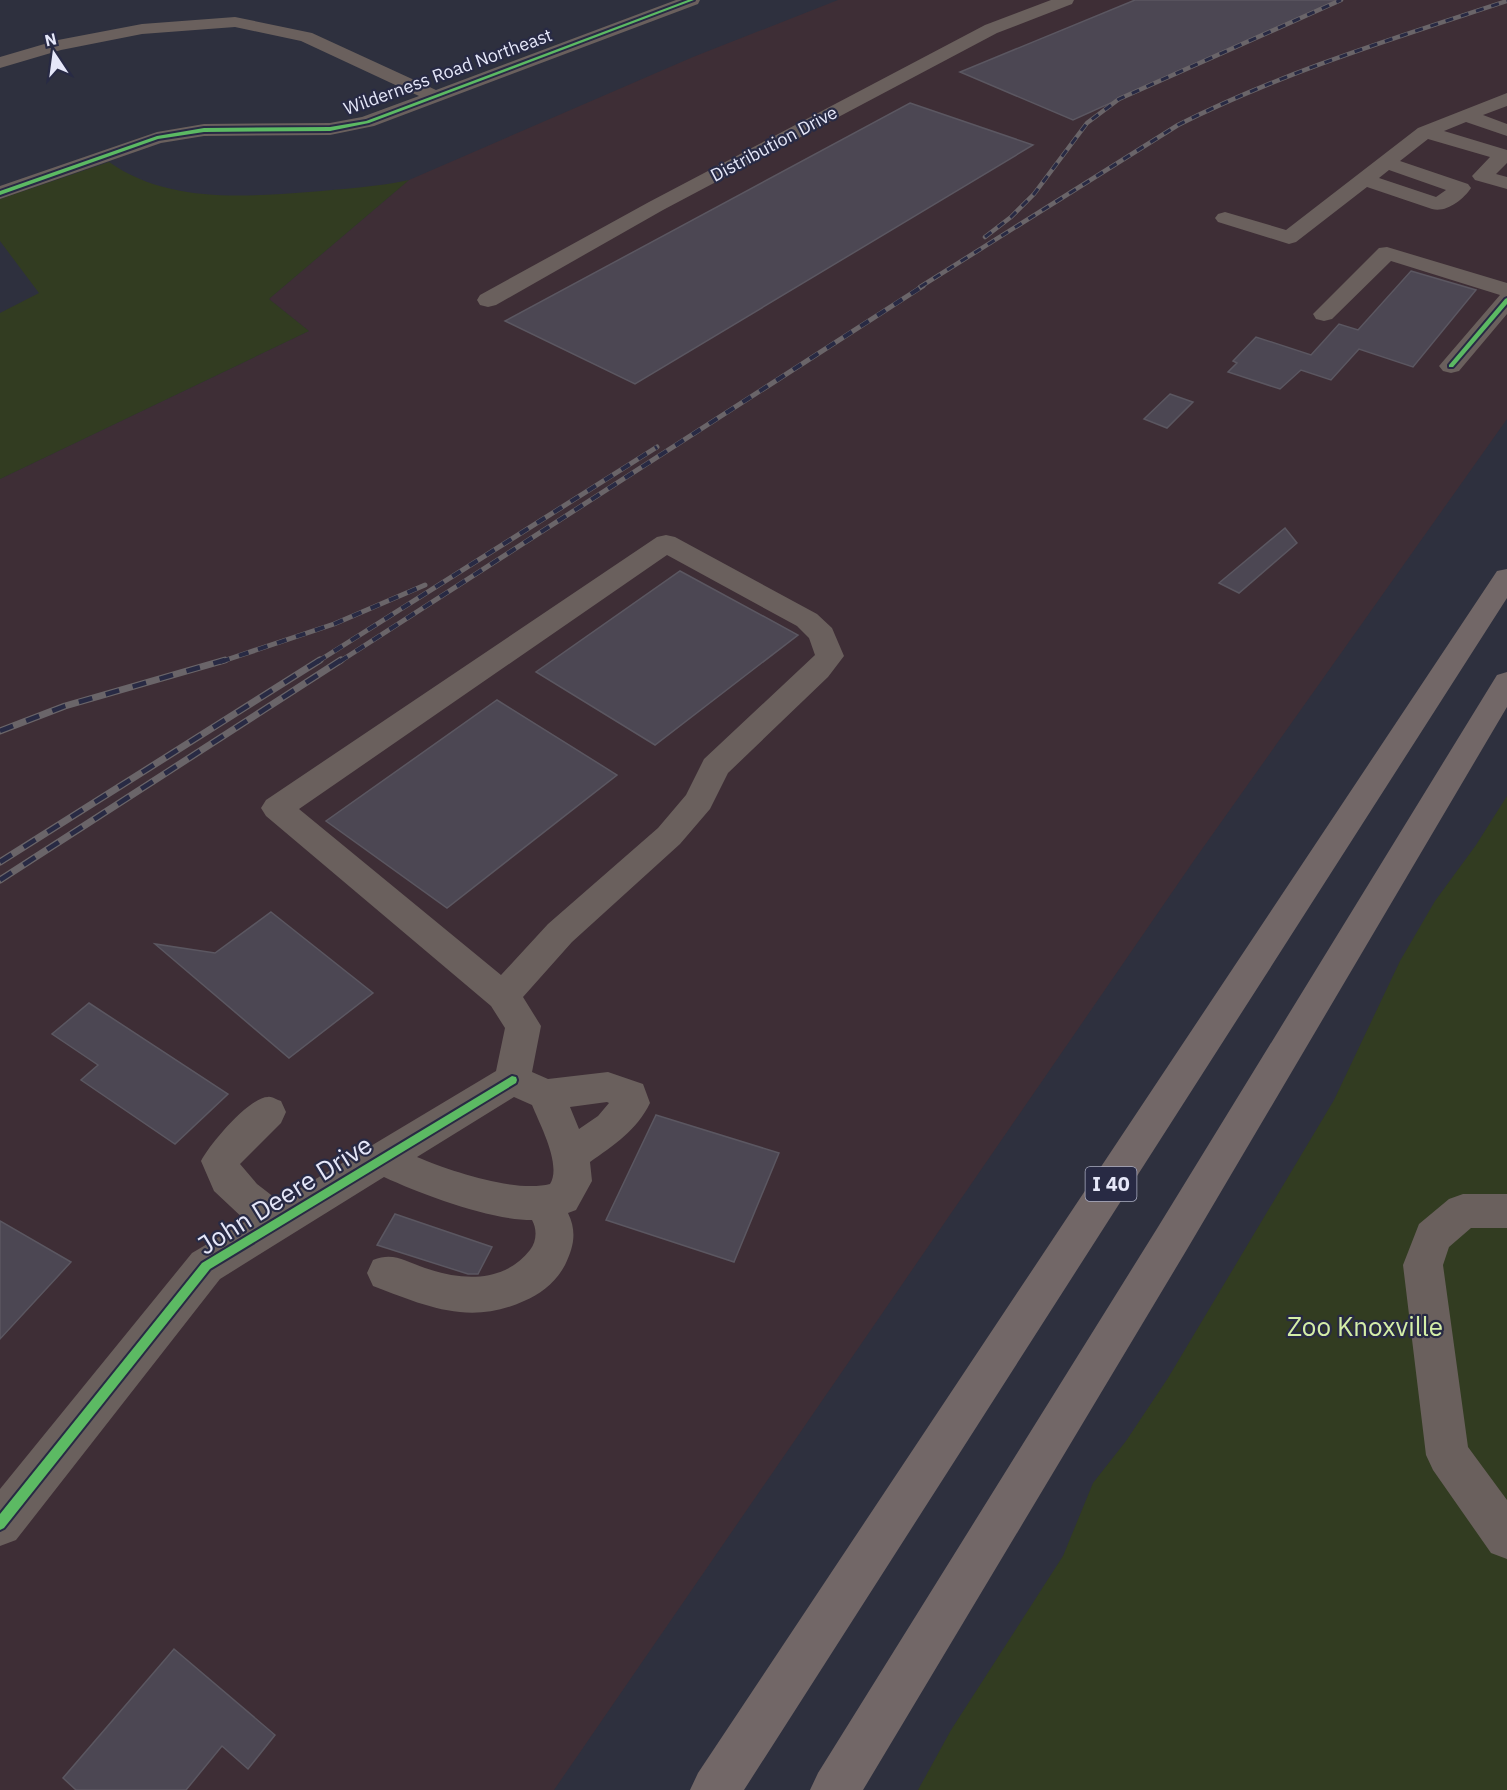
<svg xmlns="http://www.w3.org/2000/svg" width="1507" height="1790" viewBox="0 0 1507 1790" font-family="'IBM Plex Sans',sans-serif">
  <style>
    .industrial { fill: #3e2e36 }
    .green { fill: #323c21 }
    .building { fill: #4c4753; stroke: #5b5761; stroke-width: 1.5 }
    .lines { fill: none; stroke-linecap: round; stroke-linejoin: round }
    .minor { fill: #6a605d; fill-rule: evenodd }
    .highway { fill: #726767; fill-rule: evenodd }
    .rail-far2-casing { stroke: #6a6569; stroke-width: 4.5 }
    .rail-far1-casing { stroke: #6a6569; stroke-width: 5 }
    .rail-casing { stroke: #6a6569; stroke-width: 7 }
    .rail-far2 { stroke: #282a44; stroke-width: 3; stroke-dasharray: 8; stroke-linecap: butt }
    .rail-far1 { stroke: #282a44; stroke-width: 4; stroke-dasharray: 10; stroke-linecap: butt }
    .rail { stroke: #282a44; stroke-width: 4.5; stroke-dasharray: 14; stroke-linecap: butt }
    .cycleway-casing { stroke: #282a44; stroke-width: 4 }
    .cycleway { fill: #5cba63; fill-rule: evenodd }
    .labels { text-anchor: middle; stroke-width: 4.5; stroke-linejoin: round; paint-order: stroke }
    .far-street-label { font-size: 18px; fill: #e5e7f9; stroke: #282a44 }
    .shield { fill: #282a44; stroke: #acaec3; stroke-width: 1.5 }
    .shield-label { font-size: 20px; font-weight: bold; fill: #e5e7f9 }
    .near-street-label { font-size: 26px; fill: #e5e7f9; stroke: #282a44 }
    .near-park-label { font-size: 26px; fill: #d4eea7; stroke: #282a44 }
  </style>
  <rect width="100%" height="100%" fill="#2e303e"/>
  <path class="industrial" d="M838 0H1507V419L1195 859 554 1790H0V479L309 331 269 299 409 180 693 57Z"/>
  <path class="green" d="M109 162C167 203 242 197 309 192 343 189 376 187 409 180L269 299 309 331 0 479V313L39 293 0 241V199Z
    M1507 796V1790H918L951 1730 1063 1556 1093 1483 1126 1441 1168 1378 1334 1100 1400 961 1435 901 1476 845Z"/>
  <path class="building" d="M1135 0H1339L1073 120 960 72Z
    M910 103 1033 145 635 384 505 321Z
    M1411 271 1476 290 1413 367 1359 349 1331 380 1301 370 1280 389 1228 372 1237 363 1233 361 1256 337 1311 355 1339 324 1358 330Z
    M1170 394 1193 402 1167 428 1144 419Z
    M1285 528 1297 543 1239 593 1219 583Z
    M680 571 798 635 655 745 536 672Z
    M497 700 617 775 447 908 326 821Z
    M271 912 373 993 289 1058 155 944 215 953Z
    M89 1003 228 1094 175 1144 81 1080 98 1065 52 1034Z
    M656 1115 779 1153 734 1262 606 1220Z
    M395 1214 492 1247 478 1274H468L377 1245Z
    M0 1221 71 1262 0 1339Z
    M174 1649 275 1735 248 1769 222 1746 186 1790H76L63 1778Z"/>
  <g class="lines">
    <path class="minor" d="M676 0H700L698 4 374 126 330 135 204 136 161 143 0 199V186L157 132 204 124 330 123 362 117 419 96 301 41 235 27 142 34 61 50 0 68V57L58 40 142 24 235 17 312 33 436 90Z
      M1051 0H1074L1072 4 997 33 663 210 496 305 488 307 480 305 477 300 480 295 649 202 985 25Z
      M1507 93V106L1483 115 1507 124V136L1466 122 1444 131 1507 150V163L1496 174 1507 177V189L1475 180 1472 176 1490 157 1428 139 1400 161 1468 184 1471 188C1463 200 1446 213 1432 209L1367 187 1296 242 1289 244 1218 222 1215 218 1218 214 1225 212 1286 230 1418 128ZM1389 170 1446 190 1436 197 1379 178Z
      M1387 247 1507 283V314L1459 371 1451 373 1443 371 1439 366 1500 295 1391 261 1332 319 1324 321 1316 319 1313 314 1379 248Z
      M666 535 675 537 817 614 832 628 844 656 828 677 728 773 710 809 680 844 572 942 523 997 541 1026 532 1072 548 1079 608 1072 643 1084 650 1103C637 1130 614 1145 590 1162L592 1181 576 1210 568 1213C577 1232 574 1246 565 1265 556 1282 541 1294 524 1301 469 1326 426 1306 373 1286L367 1273 373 1260C394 1252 404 1261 425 1268 462 1281 504 1283 530 1250 537 1241 537 1229 532 1220 490 1220 423 1195 384 1177L220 1279 16 1540 0 1546V1489L192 1253 246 1221 214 1191 201 1161C209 1145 249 1097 268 1097 271 1096 277 1100 281 1101L286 1112 281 1123 240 1164 257 1184 279 1201 496 1071 505 1028 491 1006 266 816 261 808 266 800 657 537ZM667 555 797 626 809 638 815 655 704 759 686 795 658 828 548 924 501 975 299 809ZM514 1097 532 1105C540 1125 562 1165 550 1184 516 1193 450 1171 417 1157ZM607 1102 609 1103 598 1116 579 1129 570 1107Z
      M1463 1194H1507V1228H1471L1449 1247 1443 1265 1468 1447 1507 1500V1559L1491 1553 1433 1470 1426 1455 1403 1265 1419 1224 1449 1199Z"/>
    <path class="highway" d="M1507 569V598L744 1790H690L698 1773 1497 571Z
      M1507 672V707L1186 1251 863 1790H810L818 1773 1158 1227 1497 675Z"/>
    <g class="rail-far2-casing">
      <path id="rail-far2" d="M985 237 1011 217 1034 194 1087 123 1119 99 1341 0
        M920 287 1178 125C1283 72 1395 38 1507 1"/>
    </g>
    <g class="rail-far1-casing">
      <path id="rail-far1" d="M220 662 334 624 425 585
        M317 662 657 447
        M339 662 923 286"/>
    </g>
    <g class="rail-casing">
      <path id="rail" d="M0 731 65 706 225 660
        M0 862 320 660
        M0 880 341 660"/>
    </g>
    <use href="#rail-far2" class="rail-far2"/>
    <use href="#rail-far1" class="rail-far1"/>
    <use href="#rail" class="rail"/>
    <g class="cycleway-casing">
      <path id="cycleway" d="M688 0H694L369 123 330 131 204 132 158 139 0 195V191L157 136 204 128 330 127 366 121Z
        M1507 298V304L1453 367H1449V365L1505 299Z
        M512 1076 516 1077 517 1080 516 1083 210 1269 4 1528 0 1530V1514L202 1263Z"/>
    </g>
    <use href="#cycleway" class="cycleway"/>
  </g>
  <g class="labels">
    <g class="far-street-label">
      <text transform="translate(448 72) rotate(-20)" y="6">Wilderness Road Northeast</text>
      <text transform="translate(774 144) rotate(-28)" y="6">Distribution Drive</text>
    </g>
    <rect class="shield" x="1085.5" y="1167" width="51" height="34" rx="4.5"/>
    <g class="shield-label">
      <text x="1111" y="1191">I 40</text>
    </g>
    <g class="near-street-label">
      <text transform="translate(285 1195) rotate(-32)" y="9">John Deere Drive</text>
    </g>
    <g class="near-park-label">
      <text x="1365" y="1336">Zoo Knoxville</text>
    </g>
  </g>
  <g transform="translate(54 54) rotate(347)" stroke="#282a44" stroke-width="4.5" paint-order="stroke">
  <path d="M0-4.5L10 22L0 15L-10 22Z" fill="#e5e7f9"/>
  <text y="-9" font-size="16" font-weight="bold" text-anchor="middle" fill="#e5e7f9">N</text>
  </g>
</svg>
